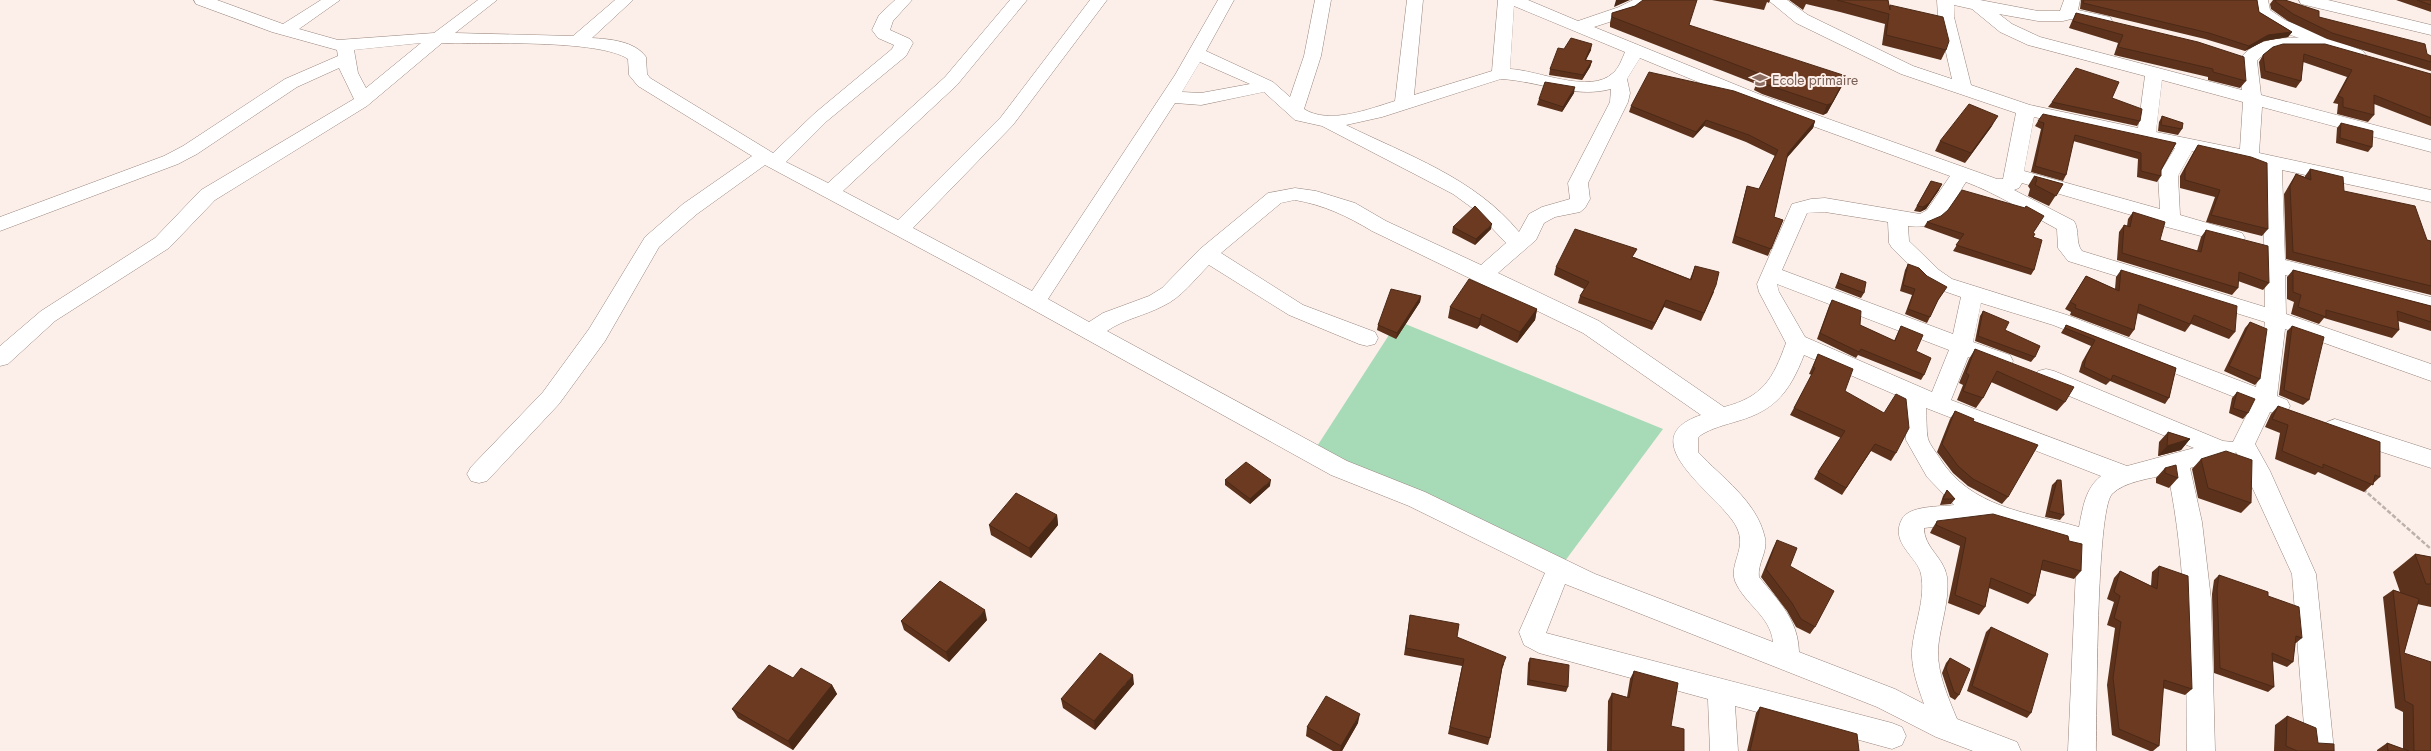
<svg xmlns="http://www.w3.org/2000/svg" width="2431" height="751" viewBox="0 0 2431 751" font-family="Jost,sans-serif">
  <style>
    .green { fill: #a7dab7 }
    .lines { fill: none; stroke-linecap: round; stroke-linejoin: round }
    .minor-casing { stroke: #97847b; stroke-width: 1 }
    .path { stroke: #bcb1ac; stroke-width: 2.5; stroke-dasharray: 4.5 2; stroke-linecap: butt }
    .minor { fill: #fff; fill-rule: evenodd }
    .wall { fill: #5c321c }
    .shaded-wall { fill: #4b2917 }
    .building { fill: #6b3a21; stroke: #4b2917 }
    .labels { text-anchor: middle; stroke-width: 4; stroke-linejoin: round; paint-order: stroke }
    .education-label { font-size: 14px; fill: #785e54; stroke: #fcefe9; text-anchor: start }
  </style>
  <rect width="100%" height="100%" fill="#fcefe9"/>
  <path class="green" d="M1398 321 1663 429 1559 569 1312 454Z"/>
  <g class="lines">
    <g class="minor-casing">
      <path id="minor" d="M194 0H217L283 24 321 0H340L299 29 338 40 434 33 478 0H497L455 33 573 36 615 0H633L592 38C609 39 635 41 646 57L647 74 650 78 773 153 815 113 892 49 894 45 878 38 872 30 879 15 895 0H912L893 21 890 30 910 39 913 43 906 56 827 121 786 162 828 183 945 77 1010 0H1027L957 85 843 191 898 220 1001 117 1090 0H1107L1013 125 913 228 1032 291 1175 75 1218 0H1234L1206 51 1273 82 1290 97 1304 56 1315 0H1331L1321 56 1304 109C1329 125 1369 109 1395 101L1407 0H1423L1414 95 1492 71 1498 0H1528L1578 21 1619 7 1633 0H1653L1631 15 1594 27 1761 95 1997 179H2003L2016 113 1901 74 1796 23 1768 0H1787L1808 15 1913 66 1952 79 1938 17 1937 0H1980L2038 11H2060L2064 0H2080L2078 10 2110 17 2112 21 2110 25 2104 26 2071 19 2063 21H2038L1999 14 2012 24 2040 37 2242 90 2239 60C2253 40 2277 37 2299 38 2278 30 2256 25 2252 0H2268L2270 10 2285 20 2363 51 2366 55 2363 59H2351L2322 47C2307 58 2279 36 2257 61L2261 95 2431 140V152L2262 107 2259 153 2431 190V202L2282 170 2285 260 2431 297V313L2285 275 2286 314 2431 364V381L2285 329 2277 396 2287 400 2290 406 2287 412 2279 415 2270 412 2255 444 2270 471 2316 574 2334 751H2306L2292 574 2236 452 2234 455 2190 468 2202 522 2211 599 2215 751H2187C2186 657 2187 566 2168 474 2150 479 2125 481 2112 494 2096 511 2097 715 2096 751H2068L2077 547 1987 521 1924 528C1924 548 1944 557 1947 577 1950 601 1940 625 1938 649 1937 673 1948 697 1957 719L2017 742 2021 751H1973L1936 737 1877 707 1565 584 1546 633 1892 723 1902 727 1906 736 1902 745 1892 749 1735 706 1738 751H1710L1708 699 1539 653 1524 645 1519 632 1545 573 1409 506 1331 475 974 277 765 165 697 214 659 247 605 341 559 404 487 481 479 483 471 481 467 474 471 467 543 392 589 329 645 237 683 204 752 156 638 86 629 75 628 59C599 39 482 44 442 43L367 106 215 200 169 248 55 321 8 364 0 366V346L41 311 155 238 201 190 354 99 339 68 297 87 197 154 178 164 0 231V217L164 156 183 146 285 79 338 56 337 50 272 32 196 4ZM1954 5 1972 9 2000 32 2028 45 2145 76 2138 128 2030 105 1971 85 1954 17ZM1514 6 1625 52C1622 59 1619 68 1613 73 1590 95 1538 70 1510 69ZM421 43 366 88 358 73 354 50ZM1640 58 1749 103 1950 176 1927 210 1920 214 1825 198 1811 199 1792 204 1757 284 1759 292 1786 343C1773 379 1763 397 1724 407L1599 321 1498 273 1536 240 1544 223 1555 217 1580 212 1585 208 1590 199 1588 183 1628 102 1630 93 1627 79ZM1200 62 1250 84 1201 93 1182 92ZM1501 79C1539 81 1574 99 1611 89L1610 102 1568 183 1570 199 1542 207 1529 214 1519 232C1475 178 1407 155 1346 125L1382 117ZM2162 80 2243 102 2240 149 2156 132ZM1264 92 1295 120 1322 126 1453 194 1475 210 1506 243 1481 265 1386 221 1355 203 1316 191 1295 188 1268 193 1200 249 1162 288 1149 296 1103 313 1089 322 1048 299 1175 103 1201 105ZM2034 117 2175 148 2158 176 2160 209 2024 171ZM2192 151 2263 166 2265 307 2082 251C2075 242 2080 231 2074 221L2014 190 2019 188 2022 183 2162 224 2163 226 2235 245 2242 243 2245 238 2242 233 2180 215 2178 176ZM1966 182C1998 194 2027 213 2057 229L2058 248 2068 261 2265 322 2256 387 2067 315 1952 279 1939 270 1909 241 1908 226C1942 231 1950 206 1966 182ZM1295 200C1324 205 1347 216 1372 231L1583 333 1701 415C1627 440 1723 497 1737 528 1747 549 1729 563 1735 581 1745 605 1770 615 1773 642L1595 574 1425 492 1347 461 1107 331C1124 319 1144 316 1163 306 1181 298 1195 279 1209 265L1289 315 1359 344 1367 346 1375 344 1378 338 1375 332 1303 305 1221 253 1281 203ZM1825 212 1888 222 1889 243 1892 248 1925 280 1938 289 1961 297 1953 334 1782 270 1807 213ZM1777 284 1949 350 1932 392 1805 337 1779 292ZM1981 303 2053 325 2252 404 2233 442 2223 441 2054 371 2046 369 2038 371 2035 377 2038 383 2194 448 2127 466 1951 400 1968 357 2002 369 2010 367 2013 361 2010 355 1973 342ZM1804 355 1903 398 1906 440 1927 477 1954 505C1940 507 1910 505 1902 519 1889 543 1918 557 1921 574 1926 599 1914 625 1912 650 1911 668 1918 687 1924 704L1895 689 1799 652C1798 619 1779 602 1759 577 1757 564 1768 552 1765 538 1757 501 1722 478 1698 452V438L1701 435C1712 428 1725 425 1738 421 1776 410 1790 391 1804 355ZM1926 408 2101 476C2085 489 2083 507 2079 527 2027 512 1970 508 1939 457 1936 452 1930 445 1928 439 1926 430 1927 418 1926 408Z
        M2299 0H2328L2431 25V35L2301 4Z
        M2335 419 2431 450V468L2327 434 2324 428 2327 422Z"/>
    </g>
    <path class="path" d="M2363 489 2431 549"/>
    <use href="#minor" class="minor"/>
  </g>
  <path class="wall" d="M1712 0H1770L1769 3 1767 2 1764 10Z
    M1789 0H1888L1889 7 1890 5 1946 50 1941 60 1882 45 1885 24 1840 12 1806 4 1803 10Z
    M2081 0H2257L2259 12 2292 32 2288 37 2264 41 2245 51 2205 39 2080 9Z
    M2273 0H2285L2319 17 2431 56V71L2327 39 2288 21 2271 9 2270 4Z
    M2396 0H2431V12Z
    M1635 6 1689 25 1842 86 1827 113 1823 115 1762 94 1754 90 1756 84 1610 27V23L1612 13Z
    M2076 13 2246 81 2240 88 2208 80V77L2114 55 2118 43 2069 28 2072 21Z
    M2273 47 2431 74V126L2374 104V115L2368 122 2337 114 2338 104 2333 103 2347 77 2303 62 2301 81 2296 88 2261 78 2259 62 2263 55Z
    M1564 49 1591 50 1586 60 1592 61 1590 67 1582 80 1549 75 1550 69Z
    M1574 93 1562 112 1537 105 1539 99Z
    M2112 98 2140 121 2137 126 2048 107 2052 102Z
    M1631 106 1815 121 1813 128 1787 157 1774 217 1783 220 1768 256 1732 243 1745 193 1747 186 1759 189 1775 156 1746 142 1704 126 1693 138 1629 112Z
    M2162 116 2182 129 2178 135 2158 131 2159 122Z
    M2038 121 2176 143 2161 170V176L2157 182 2137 177 2138 159 2073 141 2066 175 2063 181 2031 172 2041 129 2035 126Z
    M2341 123 2372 147 2368 152 2336 143 2337 128Z
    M1992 126 1965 163 1935 151 1940 141Z
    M2198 145 2268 229 2262 236 2206 222 2215 197 2180 188V176L2193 153Z
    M2310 169 2344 191 2427 240 2431 241V295L2286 259 2284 194 2291 182 2296 174 2305 177V176Z
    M2034 176 2063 184 2049 206 2028 196 2030 189 2028 186Z
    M1931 181 1939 190 1926 209 1920 212 1914 211Z
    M2026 206 2033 233 2034 237V270L2031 275 1953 251 1960 240 1924 227 1927 222 2025 208Z
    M2133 212 2160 240 2197 251 2201 237 2206 230 2269 283 2263 290 2238 281V288L2232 295 2117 260 2119 232 2124 225 2127 226 2128 219Z
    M1453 227 1491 229 1475 245 1452 233Z
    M1634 257 1690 279 1695 266 1714 292 1701 321 1664 307 1652 330 1578 303 1580 296 1584 289 1554 275 1556 267Z
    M1908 264 1943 292 1937 302 1930 317 1927 323 1905 314 1912 295 1900 291 1905 270Z
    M2121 270 2235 332 2229 339 2191 324 2185 332 2137 313 2134 330 2129 337 2070 315 2071 312 2065 309 2086 276 2115 289 2116 277Z
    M2293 270 2431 306V331L2398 321 2399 330 2392 338 2324 318 2319 324 2291 314 2294 302 2287 299V277Z
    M1841 273 1864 293 1861 298 1835 288Z
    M1421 296 1420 302 1396 339 1377 330 1378 325Z
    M1832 300 1860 325 1894 341 1898 332 1901 326 1916 351 1924 375 1921 380 1858 355 1856 358 1817 339 1829 306Z
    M1450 307 1537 309 1535 320 1517 343 1480 325 1477 329 1448 318Z
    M1983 311 2035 357 2031 362 1975 341 1980 316Z
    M2250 322 2260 379 2255 385 2224 371 2245 328Z
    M2066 325 2176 368 2169 398 2165 404 2110 381 2106 385 2079 372 2082 362 2091 346 2061 333Z
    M2292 326 2309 400 2303 405 2279 395 2287 331Z
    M1975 349 2065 402 2057 411 1991 382 1983 398 1976 408 1957 400 1963 385 1959 383 1969 359Z
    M1818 354 1845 391 1896 453 1891 461 1871 451 1842 495 1814 479 1818 472 1841 438 1790 415 1812 375 1809 374Z
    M2237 392 2248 413 2243 419 2229 413 2232 398Z
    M2278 406 2380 477 2364 492 2318 472 2315 475 2275 459 2280 433 2265 427 2271 414Z
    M1955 411 1973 421 2008 497 2002 504 1968 486 1953 473 1937 452 1950 419Z
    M2168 432 2190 439 2181 450 2158 456 2159 442Z
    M2201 459 2251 503 2241 513 2198 498 2192 469Z
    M2165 468 2178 478 2169 488 2156 483V478Z
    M1225 480 1270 486 1250 504 1225 485Z
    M2057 480 2064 515 2060 520 2045 517 2052 485Z
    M1947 490 1955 499 1951 504 1940 505 1943 496Z
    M1057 515 1058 525 1031 558 991 535 989 525Z
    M1937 521 2069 541 2081 571 2074 579 2041 570 2035 596 2028 604 1989 588 1985 607 1979 615 1948 603 1960 546 1930 533 1932 529Z
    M1777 540 1815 627 1810 634 1796 627 1787 611 1761 577 1773 548Z
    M2415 554 2431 557V607L2417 604 2404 653 2431 751H2377V750L2387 743 2403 749V712L2395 708 2383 597 2393 590 2400 592 2393 572Z
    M2159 566 2192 689 2185 695 2163 688 2159 746 2153 751H2150L2112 735 2107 685 2115 628 2107 625 2114 602 2107 599 2114 578 2120 571 2151 586 2152 572Z
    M2219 575 2268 596 2302 638 2296 643H2295L2293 662 2287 667 2272 661 2274 687 2268 692 2214 673 2212 594 2214 580Z
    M1410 615 1457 637 1504 664 1502 669 1490 738 1488 745 1448 734 1462 666 1404 655Z
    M987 620 949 662 904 630 901 621Z
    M1991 627 2031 713 2027 718 1967 691 1986 632Z
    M1530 658 1568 687 1566 692 1527 685 1528 663Z
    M1950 658 1959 695 1955 700 1950 697 1942 673 1946 663Z
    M1634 671 1671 726 1684 751H1607L1608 701 1612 693 1627 697 1630 679Z
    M793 678 832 685 837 694 793 750 738 718 732 709Z
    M1134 684 1095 730 1063 708 1061 699Z
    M1760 707 1859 751H1747L1756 713Z
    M2287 716 2318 743 2334 751H2274L2275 725Z
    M1358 723 1342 751H1333L1306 736 1307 727Z"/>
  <path class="shaded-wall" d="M1616 0H1630L1614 7Z
    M2292 32 2288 37 2264 41 2245 51 2249 46 2268 35Z
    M1592 44 1591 50 1583 65 1585 60Z
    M1592 61 1590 67 1582 80 1583 75Z
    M1846 76 1842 86 1827 113 1823 115 1827 105Z
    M1575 87 1574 93 1562 112 1563 107Z
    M1998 116 1992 126 1965 163 1971 153Z
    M1706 120 1704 126 1693 138 1696 132Z
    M1815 121 1813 128 1786 159 1788 153Z
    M1942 184 1939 190 1926 209 1920 212 1923 207Z
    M1492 224 1491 229 1475 245 1476 239Z
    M1421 296 1420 302 1396 339 1397 333Z
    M1666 300 1664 307 1652 330 1655 323Z
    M1537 309 1535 320 1517 343 1520 332Z
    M1482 314 1480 325 1477 329 1480 319Z
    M2190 439 2181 450 2158 456 2167 446Z
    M1271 480 1270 486 1250 504V499Z
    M1057 515 1058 525 1031 558 1029 548Z
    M985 610 987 620 949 662 946 652Z
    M1133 675 1134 684 1095 730 1094 721Z
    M832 685 837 694 793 750 788 741Z
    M1360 714 1358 723 1342 751H1340L1341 746Z"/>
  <path class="building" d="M1643 0H1697L1689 25 1846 76 1832 103 1827 105 1765 84 1758 80 1760 74 1612 17V13L1635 6Z
    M1837 0H1888L1890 10V5L1943 17 1949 41 1946 50 1886 35 1889 14Z
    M2084 0H2257L2259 12 2292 32 2268 35 2249 46 2209 33 2083 3Z
    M2275 0H2285L2319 11V17L2425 44 2427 54 2431 56V62L2332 33 2293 14 2276 2Z
    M2417 0H2431V5Z
    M2076 13 2198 42 2244 57 2246 81 2213 72V69L2118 47 2123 35 2073 21Z
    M1571 38 1592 44 1585 60 1592 61 1583 75 1550 69 1558 48 1564 49Z
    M2283 44H2325L2431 74V118L2374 95V115L2343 107V98L2338 96 2352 70 2304 54 2301 81 2265 71 2263 55 2273 47Z
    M2076 68 2119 82 2112 98 2142 109 2140 121 2052 102Z
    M1649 72 1734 91 1815 121 1788 153 1774 217 1783 220 1771 249 1735 236 1747 186 1759 189 1778 150 1749 135 1706 120 1696 132 1631 106Z
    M1545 82 1575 87 1563 107 1539 99Z
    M1969 104 1998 116 1971 153 1940 141Z
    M2043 114 2176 143 2161 170V176L2141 171V153L2075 135 2066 175 2035 166 2044 123 2038 121Z
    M2162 116 2183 123 2182 129 2161 125Z
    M2341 123 2373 131 2372 147 2340 138Z
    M2198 145 2251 157 2267 163 2268 229 2211 215 2220 190 2185 180V169Z
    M2310 169 2343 177 2344 191 2415 206 2427 240 2431 241V286L2293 252 2290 186 2296 174 2311 180Z
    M2034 176 2063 184 2056 196 2035 185 2037 179Z
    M1931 181 1942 184 1929 203 1923 207 1917 206Z
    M1962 190 2025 208 2026 206 2044 216 2033 233 2035 234 2033 237 2042 240 2034 270 1956 245 1964 234 1927 222 1941 216 1948 210Z
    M1475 206 1492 224 1476 239 1453 227Z
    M2133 212 2165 222 2160 240 2201 252 2206 230 2268 246 2269 283 2239 272 2238 288 2122 253 2124 225 2130 227Z
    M1575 229 1637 249 1632 257 1691 280 1695 266 1719 272 1716 285 1704 313 1666 300 1655 323 1580 296 1589 282 1556 267Z
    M1908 264 1919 268 1927 276 1947 287 1938 300 1930 317 1908 309 1915 289 1903 285Z
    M2121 270 2237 306 2235 332 2194 315 2190 324 2139 304 2134 330 2075 308 2076 305 2070 302 2086 276 2119 291Z
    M2293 270 2431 306V322L2397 311 2399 330 2326 310V317L2298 307 2301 295 2293 292Z
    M1841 273 1866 282 1864 293 1838 283Z
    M1469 279 1537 309 1520 332 1482 314 1480 319 1450 307Z
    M1391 289 1421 296 1397 333 1378 325Z
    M1832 300 1861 311 1860 325 1895 341 1901 326 1923 335 1916 351 1931 358 1924 375 1861 349 1859 352 1820 333Z
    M1983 311 2009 322 2005 330 2040 346 2035 357 1978 336Z
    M2250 322 2267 329 2260 379 2229 366Z
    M2066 325 2176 368 2169 398 2113 375 2111 380 2084 367 2086 357 2095 340 2065 328Z
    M2292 326 2324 337 2309 400 2284 390Z
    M1975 349 2074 387 2065 402 1997 371 1983 398 1963 391 1969 375 1966 373Z
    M1818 354 1853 369 1845 391 1884 413 1896 394 1906 399 1909 428 1896 453 1875 444 1846 488 1818 472 1845 431 1794 408 1815 368 1813 367Z
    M2237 392 2255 399 2248 413 2233 408Z
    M2278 406 2380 442V477L2375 475 2373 485 2323 464V468L2282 451 2288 425 2272 419Z
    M1955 411 1974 419 1973 421 2038 445 2008 497 1973 479 1958 466 1942 444Z
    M2168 432 2190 439 2167 446Z
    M2226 451 2252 460 2251 503 2208 488 2201 459Z
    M1246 462 1271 480 1250 499 1225 480Z
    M2176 465 2178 478 2165 473V468Z
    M2057 480H2061L2064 515 2049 511Z
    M1947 490 1955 499H1943Z
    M1016 493 1057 515 1029 548 989 525Z
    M1993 514 2068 536 2069 541 2082 544 2081 571 2043 560 2035 596 1991 578 1985 607 1955 595 1966 538 1936 525 1937 521Z
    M1777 540 1797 548 1790 566 1834 591 1815 627 1801 619 1792 603 1766 569Z
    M2415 554 2431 557V584H2426Z
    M2159 566 2188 576 2192 689 2164 680 2159 746 2119 729 2113 678 2121 622 2114 618 2120 596 2114 592 2120 571 2157 589Z
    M2219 575 2268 592V596L2299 607 2302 638 2296 636 2293 662 2272 653 2274 687 2220 668 2217 589Z
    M940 581 985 610 946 652 901 621Z
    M2393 590 2419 599 2404 653 2431 662V751H2414L2413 705 2405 701Z
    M1410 615 1459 624 1457 637 1506 657 1502 667 1490 738 1450 727 1464 659 1406 648Z
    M1991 627 2048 654 2031 713 1972 686Z
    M1100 653 1133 675 1094 721 1061 699Z
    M1530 658 1569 665 1568 687 1529 680Z
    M1950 658 1970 669 1959 695 1954 692 1946 668Z
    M769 665 793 678 801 668 832 685 788 741 732 709Z
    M1634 671 1678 683 1671 726 1684 729V751H1611L1612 693 1629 698Z
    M1326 696 1360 714 1341 746 1307 727Z
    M1760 707 1857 734 1859 751H1750Z
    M2287 716 2316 728 2318 743 2334 744V751H2297L2286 746Z
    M2387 743 2409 751H2388Z"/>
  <defs>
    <g id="school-bare" transform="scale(1.2)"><path d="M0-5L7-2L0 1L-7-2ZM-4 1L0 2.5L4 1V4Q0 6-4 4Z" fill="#8d6e63" stroke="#fcefe9" stroke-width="2.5" paint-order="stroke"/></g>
  </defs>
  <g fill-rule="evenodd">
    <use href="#school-bare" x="1760" y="80"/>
  </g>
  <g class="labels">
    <g class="education-label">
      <text x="1772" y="85">Ecole primaire</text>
    </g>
  </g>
</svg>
